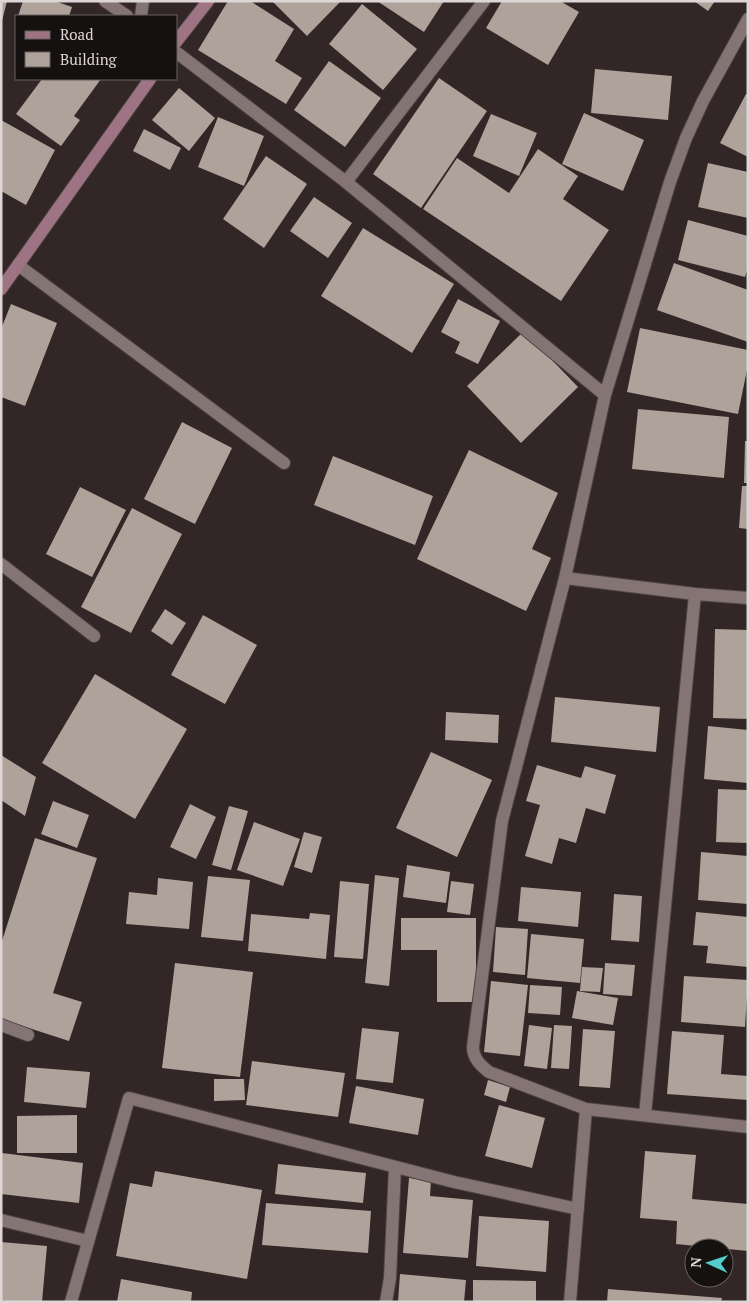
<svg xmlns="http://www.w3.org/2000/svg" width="749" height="1303" viewBox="0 0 749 1303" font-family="'PT Serif',serif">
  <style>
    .building { fill: #aea29a }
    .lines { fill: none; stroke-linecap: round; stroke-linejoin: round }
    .street-casing { stroke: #4d4343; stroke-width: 14 }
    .secondary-casing { stroke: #4d4343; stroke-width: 14 }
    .street { stroke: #847574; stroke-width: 12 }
    .secondary { stroke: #9e7484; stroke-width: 12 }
  </style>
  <rect width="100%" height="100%" fill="#322626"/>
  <path class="building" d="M1 1H7L2 21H1Z
    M23 1H55L72 7 69 16H18Z
    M228 1H250L294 29 275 61 302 78 286 104 198 50Z
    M272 1H341L307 36Z
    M377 1H444L424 32Z
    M502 1H560L579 12 548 65 486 28Z
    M694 1H715L708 11Z
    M362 4 417 49 383 90 329 44Z
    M329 61 381 98 345 147 294 110Z
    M595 69 672 76 668 120 591 113Z
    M439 78 487 111 421 208 373 174Z
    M42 79H101L74 116 80 120 61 146 16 114Z
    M179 88 215 118 189 151 152 120Z
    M746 94 748 95V157L720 143Z
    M584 113 644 140 623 191 562 164Z
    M491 114 537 133 519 176 473 156Z
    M218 117 264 136 244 186 198 167Z
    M1 120 55 150 26 205 1 191Z
    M144 129 181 148 170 170 133 151Z
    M538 149 578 176 563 199 609 230 561 301 423 209 457 158 509 193Z
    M266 156 307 184 264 248 223 219Z
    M708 163 748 172V218L698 207Z
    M314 197 352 223 328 258 290 231Z
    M688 220 748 236V267L745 277 678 260Z
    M363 228 454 284 412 353 321 296Z
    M674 263 748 290V342L657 310Z
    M458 299 500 321 478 364 455 353 460 342 441 332Z
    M11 304 57 323 25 406 1 397V329Z
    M640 328 748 350V365L738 414 627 392Z
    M524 331 578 387 521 443 467 386Z
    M638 409 729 417 724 478 632 469Z
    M182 422 232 448 195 524 144 499Z
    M745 441H748V483H744Z
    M469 450 558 493 532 549 551 558 526 611 417 559Z
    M333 456 433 496 415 545 314 505Z
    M742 486H748V529L739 528Z
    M80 487 126 510 92 577 46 554Z
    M132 508 182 534 131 633 81 607Z
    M165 609 186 623 172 645 151 631Z
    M203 615 257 645 225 704 171 675Z
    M715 629 748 630V719L713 718Z
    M95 674 187 729 135 819 42 763Z
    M555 697 660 707 656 752 551 742Z
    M446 712 499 715 498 743 445 740Z
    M708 726 748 730V783L704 779Z
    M431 752 492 780 457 857 396 828Z
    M1 755 36 777 25 816 1 800Z
    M537 765 581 778 585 766 616 775 605 814 586 808 576 843 559 838 552 864 525 856 540 805 526 801Z
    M718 789 748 790V843L716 842Z
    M53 801 89 815 77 848 41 834Z
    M190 804 216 817 196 859 170 847Z
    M229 806 248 811 231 870 212 865Z
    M254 822 300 839 283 886 237 870Z
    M304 832 322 837 312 873 294 867Z
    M35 838 97 858 53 993 82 1002 69 1041 1 1019V944Z
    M701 852 748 856V904L698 900Z
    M407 865 450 872 446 903 403 897Z
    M375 875 399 878 389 986 365 983Z
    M208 876 250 880 243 941 201 937Z
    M158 878 193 882 189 929 126 924 129 892 157 895Z
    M340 881 369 884 363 959 334 957Z
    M451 881 474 884 470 915 447 912Z
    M521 887 581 892 578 927 518 921Z
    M614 894 642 896 639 942 611 940Z
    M696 912 748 917V967L706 963 708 946 693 945Z
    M310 913 330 915 326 959 248 951 251 914 309 919Z
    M401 918H476V1002H437V950H401Z
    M496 927 528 929 525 975 493 972Z
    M531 934 584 939 580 983 527 978Z
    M175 963 253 972 240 1077 162 1068Z
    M605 963 635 965 632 996 603 994Z
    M582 967 603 968 600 992 580 991Z
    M684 976 748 980 745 1027 681 1022Z
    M491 981 528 985 520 1056 484 1052Z
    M530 985 562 987 560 1015 528 1013Z
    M577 991 618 998 613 1025 572 1018Z
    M529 1025 552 1028 547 1069 524 1066Z
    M554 1025 572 1026 569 1069 551 1068Z
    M362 1028 399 1032 393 1083 356 1079Z
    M583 1029 615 1031 610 1088 579 1086Z
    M672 1031 724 1035 721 1074 748 1076V1100L667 1094Z
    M252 1061 345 1073 338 1117 246 1105Z
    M27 1067 90 1072 86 1108 24 1102Z
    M214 1079H244L245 1100 214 1101Z
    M488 1080 510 1087 506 1102 484 1095Z
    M356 1086 424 1099 418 1135 349 1123Z
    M499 1105 545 1118 532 1168 485 1156Z
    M77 1115V1153H17V1116Z
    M645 1151 696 1155 692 1199 748 1204V1251L676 1244 677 1221 640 1218Z
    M2 1153 83 1163 79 1203 1 1194Z
    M278 1164 366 1173 363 1203 275 1194Z
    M155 1171 262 1190 247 1279 116 1256 130 1183 152 1187Z
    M409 1178 431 1180 430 1196 473 1200 468 1258 403 1253Z
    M266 1203 371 1211 368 1253 262 1245Z
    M479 1216 549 1221 546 1272 476 1266Z
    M1 1242 47 1246 42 1302H1Z
    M400 1274 466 1280 464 1302H398Z
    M121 1279 192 1292 191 1302H117Z
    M473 1280 536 1281V1302H473Z
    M608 1289 722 1298 721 1302H607Z"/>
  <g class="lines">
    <g class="street-casing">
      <path id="street" d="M105 1 127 16
        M141 16 143 1
        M748 19 703 101 686 138 670 182 605 395 565 578 502 821 473 1047C473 1058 480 1065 489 1072L586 1109 748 1127
        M176 52 346 182 605 395
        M346 182 484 1
        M18 265 284 463
        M1 564 94 636
        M565 578 695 594 748 598
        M1 1025 28 1035
        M645 1115 695 594
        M1 1220 88 1241
        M71 1302 129 1098 454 1182 578 1209
        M386 1302 390 1278 395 1167
        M570 1302 586 1109"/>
    </g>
    <g class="secondary-casing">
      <path id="secondary" d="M176 42 208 1
        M1 289 150 79"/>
    </g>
    <use href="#street" class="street"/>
    <use href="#secondary" class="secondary"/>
  </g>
  <rect width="749" height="1303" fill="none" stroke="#ded6d6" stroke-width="5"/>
  <rect x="15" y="15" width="162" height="65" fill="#161111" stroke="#666060"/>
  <rect x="25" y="31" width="25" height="8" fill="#9e7484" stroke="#666060"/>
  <text x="60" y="40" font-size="15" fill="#ded6d6">Road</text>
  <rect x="25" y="52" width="25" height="15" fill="#aea29a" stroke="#666060"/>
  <text x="60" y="65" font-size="15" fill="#ded6d6">Building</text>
  <g transform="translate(709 1263) rotate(273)"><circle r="24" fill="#161111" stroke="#666060"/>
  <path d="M0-4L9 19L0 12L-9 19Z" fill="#52cdcc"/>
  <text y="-8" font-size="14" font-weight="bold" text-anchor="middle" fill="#ded6d6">N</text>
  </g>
</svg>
